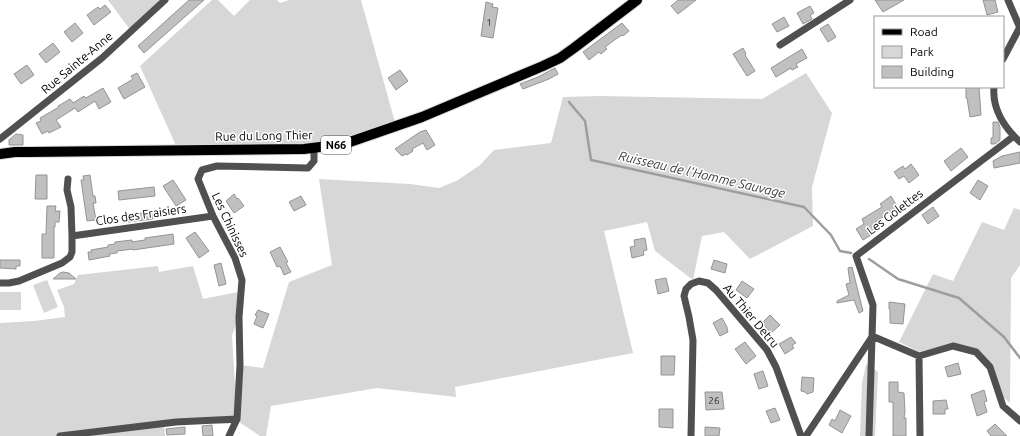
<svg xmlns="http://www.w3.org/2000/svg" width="1020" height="436" viewBox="0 0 1020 436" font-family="Ubuntu,sans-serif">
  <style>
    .green { fill: #d7d7d7 }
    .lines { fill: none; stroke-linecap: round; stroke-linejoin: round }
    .stream { stroke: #9e9e9e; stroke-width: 2.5 }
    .building { fill: #c0c0c0; stroke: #949494 }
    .primary-casing { stroke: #dbdbdb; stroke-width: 12 }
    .street { stroke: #505050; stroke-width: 7 }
    .primary { stroke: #000; stroke-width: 10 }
    .labels { text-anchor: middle; stroke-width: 3; stroke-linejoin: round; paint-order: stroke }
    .number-label { font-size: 10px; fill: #303030 }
    .shield { fill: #fff; stroke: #4c4c4c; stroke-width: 1 }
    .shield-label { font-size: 11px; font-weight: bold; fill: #000 }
    .street-label { font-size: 12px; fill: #000; stroke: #fff }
    .water-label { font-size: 13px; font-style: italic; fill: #3f3f3f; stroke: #fff }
  </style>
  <rect width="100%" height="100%" fill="#fff"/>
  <path class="green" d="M108 0H159L157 7 131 31Z
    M212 0H218L234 16 250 0H277L280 3 289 0H361L396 126 344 144 178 150 140 66Z
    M806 73 832 113 812 187 813 226 750 259 724 232 702 236 693 280 655 251 647 222 604 231 633 353 455 387 456 397 377 388 271 406 266 436H260L239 422 240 365 263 368 289 282 332 265 319 179 410 184 439 188 458 180 480 165 494 150 551 143 563 97 600 96 762 99Z
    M1014 208 1020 210V265L1011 278 1010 403 1004 398 992 365 978 350 952 344 919 352 899 342 933 274 953 281 982 222 1004 230Z
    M158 266 159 272 193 266 203 299 238 292 236 324 232 336 237 419 228 424 176 422 164 424 165 436H0V323L34 321 65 317 64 307 57 290 74 284 78 275Z
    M47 280 58 307 44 313 33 285Z
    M0 292H21V310H0Z
    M866 364 878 372 875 436H860L862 383Z"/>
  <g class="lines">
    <path class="stream" d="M569 102 585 121 591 160 804 207 831 235 840 251 851 253
      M869 259 898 279 959 298 1004 337 1020 358"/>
  </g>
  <path class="building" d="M189 0H204L144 53 138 46Z
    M678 0H696L678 14 671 6Z
    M875 0H904L883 12Z
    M983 0H995L998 12 987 15Z
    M486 2 493 4 492 7 498 8 493 38 481 36Z
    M105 5 111 12 94 25 87 15 98 7 100 9Z
    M810 6 814 13 810 15 812 19 803 24 797 13Z
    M784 17 789 26 777 32 772 24Z
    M75 23 83 33 72 42 64 32Z
    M622 23 629 31 623 36 622 35 616 39 605 47 607 49 601 54 599 52 589 60 583 52Z
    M828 24 836 37 828 42 820 29Z
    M53 43 60 52 46 63 39 54Z
    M743 48 746 54 745 55 755 71 747 76 733 54Z
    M802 49 807 58 796 64 798 67 792 70 791 68 776 77 771 68Z
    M27 65 34 75 21 84 14 74Z
    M555 68 558 74 549 79 523 89 520 84 538 77Z
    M400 70 408 81 396 90 388 78Z
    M137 73 145 87 124 99 118 88 133 79 131 76Z
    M966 87H979L981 115 970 117 967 98H966Z
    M103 88 111 102 99 109 95 101 78 112 75 108 56 120 61 127 49 133 48 131 42 134 36 123 41 121 40 118 59 107 58 106 70 99 73 103 84 96 86 98Z
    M993 122H998L1000 127V140L995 144H991V138H993Z
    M426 130 435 145 427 150 423 143 412 149 413 151 407 155 406 154 402 156 395 149 420 132Z
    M16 134 23 135V145H9V140Z
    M961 148 968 157 951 171 944 161Z
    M1020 152V163L994 168 993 161 1002 156Z
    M911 164 919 175 909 183 904 176 899 179 894 172 903 166 905 169Z
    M36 175H47V199H35Z
    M90 175 93 196H95L96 203H93L96 220 87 221 81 180H84L83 176Z
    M173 180 186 200 176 206 163 186Z
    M978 180 988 186 980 200 970 193Z
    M154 187 155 196 119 200 118 191Z
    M234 194 237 199 238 198 244 206 234 213 226 201Z
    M301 196 306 205 294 211 289 202Z
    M891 196 898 208 875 222 879 230 863 240 856 229 864 224 862 219 882 207 880 204Z
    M47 206H56L55 211H60L59 222H55V227H54V258H42V234H46Z
    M933 207 939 216 928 224 922 215Z
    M152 212 153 219 128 222 127 215Z
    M195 232 209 251 199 258 186 238Z
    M173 234 174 244 133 250V249L117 251V253L109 254 110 256 89 260 88 252H92L91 250 108 247V245L115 244V242L132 240V242L145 240V238Z
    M645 238 647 250 643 251 644 255 632 258 630 247 635 246 634 240Z
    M280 247 288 262 286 263 291 272 284 275 280 266 277 267 270 252Z
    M0 260H20V266H16V269L0 268Z
    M714 260 727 264 725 273 711 269Z
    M221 263 226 284 219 286 214 265Z
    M852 267 863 311 859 313 854 300 837 303V301L849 295 846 284 850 283 848 268Z
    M63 272 69 273 76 279H53L60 273Z
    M666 278 669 291 658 294 655 280Z
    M742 281 754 289 747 298 736 290Z
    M889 302 905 304 903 324 890 323V309H889Z
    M258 310 269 314 263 328 254 324 257 316 255 315Z
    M770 315 780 325 771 333 762 323Z
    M722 318 727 327V328L728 332 720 336 713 323Z
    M791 337 796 343 792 345 794 348 785 354 779 344Z
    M745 342 756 356 746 364 735 349Z
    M661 356H675L674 375H661Z
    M958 363 961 374 948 377 945 367Z
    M763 371 768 386 759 389 754 374Z
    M802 377 814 378 813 392 807 394 805 392 801 391Z
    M889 382H898V392L904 393 905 412 904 418H906V436H893V402H889Z
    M984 390 987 401 984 402 987 412 977 416 971 395Z
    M705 392H722L724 409 706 410Z
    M946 400 948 409H945V414H933V401Z
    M775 408 780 420 771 423 766 411Z
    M659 409H673V428L659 427Z
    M840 410 851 416 842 433 829 425 832 419 835 421Z
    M995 424 1007 436H991L987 431Z
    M212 425 213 436H203L202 426Z
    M185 427V434L167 435 166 429Z
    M705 427 720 428 719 436H705Z"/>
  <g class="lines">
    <g class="primary-casing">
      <path id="primary" d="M0 154 15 152H28L304 149 344 144 422 117 543 66 560 58 574 48 637 0"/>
    </g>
    <path class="street" d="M1008 0 1020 28
      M780 45 850 0
      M1003 59 1020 27
      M994 87C992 109 1005 128 1020 142
      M0 139 102 58 165 0
      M72 236 213 216
      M0 283H9L19 281 62 263 70 257 72 252V236L71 207 67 190 68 179
      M872 336 919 356
      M919 356 953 346 976 352 990 367 1003 406 1020 421
      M919 356 920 436
      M237 419 240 365 239 317 242 280 235 258 213 216 198 179 202 170 217 166 308 168 314 161V148
      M60 436 176 422 237 419 229 436
      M691 436 693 340 689 317 684 296 686 289 691 284 699 281 708 283 716 290 767 350 776 367 801 436
      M806 436 872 337
      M869 436 873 305 856 256 1014 136"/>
    <use href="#primary" class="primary"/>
  </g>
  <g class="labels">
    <g class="number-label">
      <text x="489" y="26">1</text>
      <text x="714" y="404">26</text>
    </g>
    <rect class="shield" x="321" y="136" width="30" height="18" rx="3"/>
    <g class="shield-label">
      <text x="336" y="149">N66</text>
    </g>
    <g class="street-label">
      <text transform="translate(77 63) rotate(-40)" y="4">Rue Sainte-Anne</text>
      <text transform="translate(264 136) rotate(-1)" y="4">Rue du Long Thier</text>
      <text transform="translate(895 212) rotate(-37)" y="4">Les Golettes</text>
      <text transform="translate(141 215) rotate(-8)" y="4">Clos des Fraisiers</text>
      <text transform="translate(230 225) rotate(65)" y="4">Les Chinisses</text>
      <text transform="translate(751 316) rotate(50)" y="4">Au Thier Detru</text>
    </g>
    <g class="water-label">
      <text transform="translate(702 174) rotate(13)" y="5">Ruisseau de l'Homme Sauvage</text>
    </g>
  </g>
  <rect x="874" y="16" width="130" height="72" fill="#ffffff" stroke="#999999"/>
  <rect x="882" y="29" width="20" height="6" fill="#000000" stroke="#999999"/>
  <text x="910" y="36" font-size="12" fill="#000000">Road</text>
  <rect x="882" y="46" width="20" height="12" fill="#d7d7d7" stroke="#999999"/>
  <text x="910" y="56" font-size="12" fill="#000000">Park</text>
  <rect x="882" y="66" width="20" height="12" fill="#c0c0c0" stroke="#999999"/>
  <text x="910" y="76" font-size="12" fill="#000000">Building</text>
</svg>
